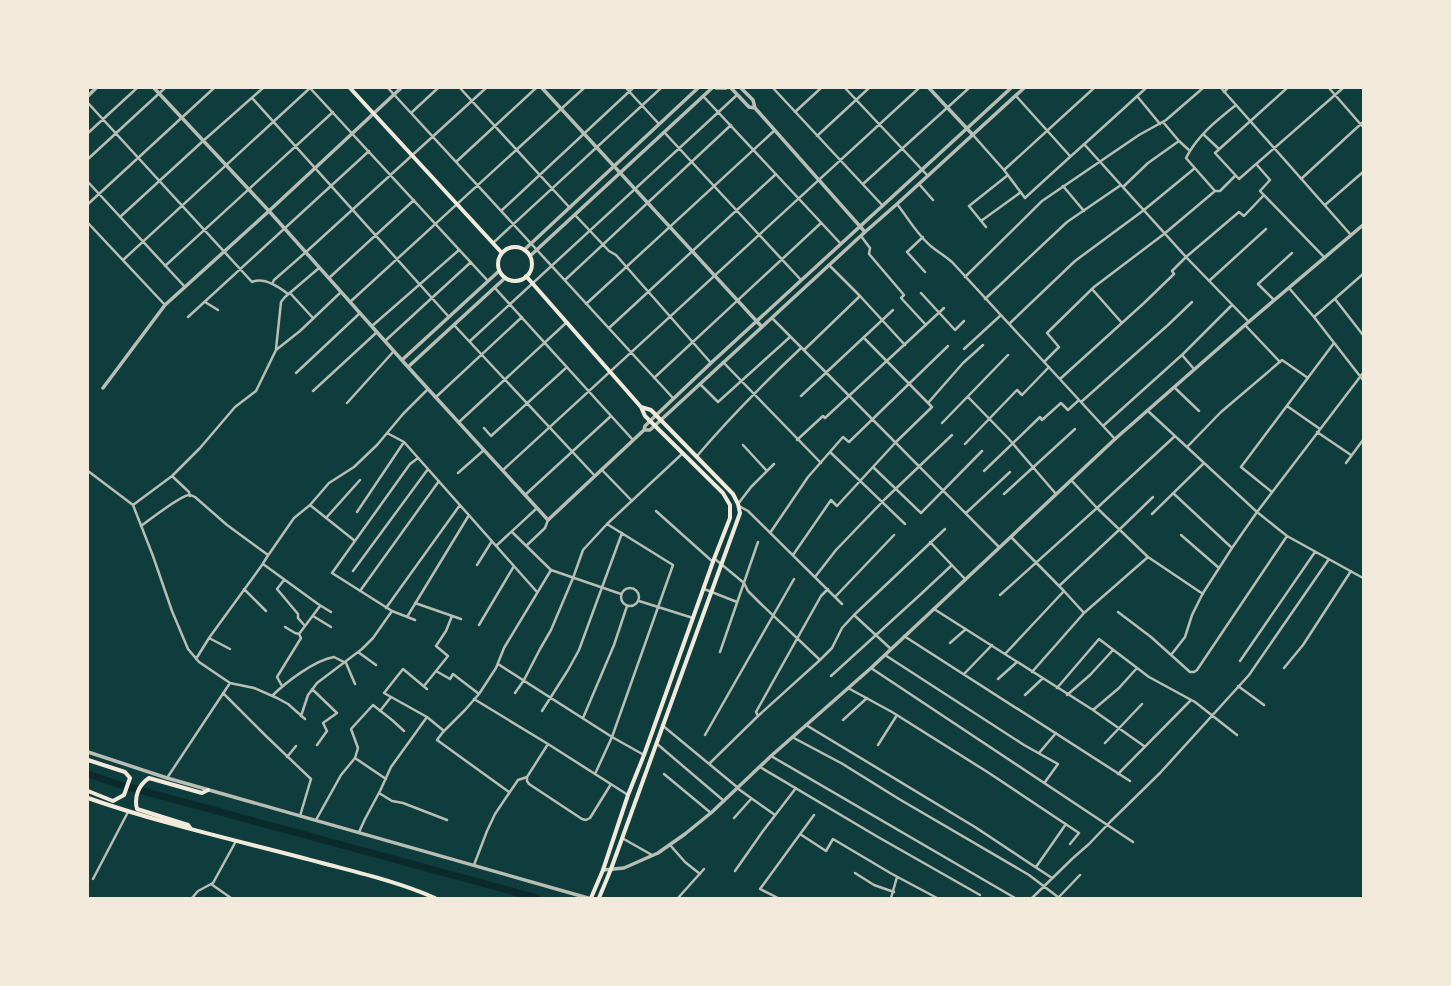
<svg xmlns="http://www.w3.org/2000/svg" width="1451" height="986" viewBox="0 0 1451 986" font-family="'PT Serif',serif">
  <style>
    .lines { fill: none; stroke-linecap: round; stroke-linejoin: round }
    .canal { stroke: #0a2a2b; stroke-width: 7 }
    .minor { stroke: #b8beb3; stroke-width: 2.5 }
    .tertiary { stroke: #b8beb3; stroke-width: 3.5 }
    .secondary { stroke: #f1e9da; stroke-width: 4 }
  </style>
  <rect width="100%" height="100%" fill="#0f3d3e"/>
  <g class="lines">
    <path class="canal" d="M88 774 117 784 537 898"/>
    <path class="minor" d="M310 88 488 281
      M388 88 673 398
      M460 88 570 208
      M626 88 659 124
      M773 88 883 206
      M845 88 928 176
      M1221 88 1351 235
      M1287 88 1215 153 1239 179 1343 88
      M1329 88 1363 127
      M1224 92 1228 88
      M703 96 841 244
      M1016 96 1070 156
      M1137 96 1160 124
      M252 98 449 317
      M88 103 252 282C263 277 279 287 288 294
      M795 112 821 88
      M411 113 438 88
      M1163 122 1179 141 1190 151
      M664 132 801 280
      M88 133 137 88
      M1203 134 1219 149
      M973 135 1004 170 1025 198C1065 161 1106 125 1146 88
      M817 136 869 88
      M1084 144 1186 257 1249 322
      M88 159 165 88
      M456 162 536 88
      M1257 165 1270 180 1260 191 1325 258
      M1004 170 1094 88
      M1301 179 1363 122
      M88 182 185 287
      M863 184 969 88
      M919 184 933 200
      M1063 186 1084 211
      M1123 187 1148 163 1179 141
      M1215 191 1186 158C1197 136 1217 120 1236 105
      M88 204 214 88
      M897 204C908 218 918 236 932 247 938 252 945 256 952 262L1115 439
      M1325 205 1363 172
      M501 211 633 88
      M575 215 609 251 616 255 711 363
      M120 217 203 141 263 88
      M981 221 1021 192
      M88 223 165 305
      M986 227 969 206 1008 175
      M861 236 870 248 869 254 904 295 901 298 926 325
      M923 237 907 252 925 272
      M493 243 661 88
      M123 260 310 88
      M829 265 860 296 905 345
      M165 266 333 112
      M965 277 1042 201 1139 135 1166 120 1203 88
      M329 278 414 200
      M565 280 731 125
      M1209 281 1266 229
      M272 284 274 280 306 252 486 88
      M495 288 633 440
      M1289 288 1314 317 1363 380
      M1092 289 1122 323
      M290 293 313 318
      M921 293 955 330 964 321
      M985 299 1067 222 1121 185
      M1335 299 1363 335
      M1274 300 1258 284 1292 253
      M205 302 218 310
      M350 302 584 88
      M586 304 775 130
      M188 317 369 151
      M1314 317 1363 274
      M772 318 999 547
      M1009 324 1075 261 1144 210 1195 168
      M454 325 595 476
      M1245 325 1280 362
      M372 326 459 250
      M609 328 776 174
      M385 341 471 262
      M470 341 737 95
      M276 349 281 302 285 297 319 268
      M964 349 1001 315
      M804 350 860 296
      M1182 355 1194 369
      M723 362 821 463
      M1044 362 1059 347 1047 333 1094 287 1164 234 1215 191H1220L1235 176
      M296 373 360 313
      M654 378 821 223
      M1060 379 1144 303 1174 274 1172 271 1186 257 1239 212 1244 216 1264 195
      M700 384 718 402 790 337
      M1174 387 1199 411
      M313 391 377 332
      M801 396 893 310
      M436 397 522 317
      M968 397 1008 438 1056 494
      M1081 402 1168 325 1192 302
      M347 403 394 351
      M928 403 963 363 983 345
      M1287 406 1320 429
      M1148 411 1257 512 1287 536 1363 578
      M459 422 567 322
      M942 423 1008 355
      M1103 426 1183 354 1232 305
      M484 428 491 436 567 367
      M1317 432 1351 455
      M387 433 404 442 537 592
      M797 440 823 416 825 418 944 308
      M965 444 1017 390 1022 395 1049 367
      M743 445 767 471
      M1187 447 1221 412 1282 360 1308 378
      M830 452 905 524
      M697 456C730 417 764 383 801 348
      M1346 463 1363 440
      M873 467 921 513 982 451
      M503 470 919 88
      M602 470 632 501
      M88 471 133 505 153 556 172 611 188 649 199 662 230 683 254 688 277 698 288 704 305 719
      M984 471 1040 417 1042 420 1061 403 1068 410 1079 400
      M458 473 484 450
      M172 476 189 492 190 496
      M1071 480 1097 508 1148 557 1203 594
      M1272 492 1241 467 1334 343
      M1173 493 1232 548
      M1004 494 1075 429
      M525 495 611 416
      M738 504 751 487 774 464
      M133 505 172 476 200 448 235 407 256 391 276 350 300 331 341 292
      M310 505 355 541
      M739 506 748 511 842 604
      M656 511 713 562
      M357 512 404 442
      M966 513 1010 472
      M1152 514 1204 463
      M326 518 360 480
      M141 526C150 520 179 496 189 495 190 495 193 496 195 497L227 525 268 555
      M512 532 551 570 621 594
      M770 533 808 477 843 437 849 442 948 346
      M1181 535 1219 568
      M1011 537 1064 591 1084 613
      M930 542 965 579
      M496 546 537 508
      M526 546 545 528 548 520
      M793 555 831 500 837 506 896 442 932 407 864 338
      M715 559 744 583 748 591 760 603 820 660
      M263 564 318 604 331 612
      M477 565 492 541
      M353 571 428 469
      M815 577 836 550 885 499 952 435
      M284 580 277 589 298 614V618L305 626
      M1059 586 1119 530 1153 497
      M621 597a9 9 0 1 1 18 0a9 9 0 1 1-18 0Z
      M244 589 266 611
      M704 589 737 602
      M360 591 439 481
      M1000 595 1097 508 1175 436
      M835 597 894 535
      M639 601 693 618
      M415 603 461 619
      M386 608 460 505
      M934 609 1093 710 1144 746
      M1118 612 1151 637 1190 672H1194L1197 670 1287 536
      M854 615 891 649
      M313 616 331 627
      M407 617 469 515
      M415 620 392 611 332 573 410 464 418 458
      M479 625 514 566
      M285 627 295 633 299 634
      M904 636 1130 781
      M209 638 230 649
      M950 643 966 629
      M358 652 376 665
      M720 652 758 542
      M1005 654 1064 591
      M885 655 1024 745 1058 764 1045 782
      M1171 655 1185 637 1192 615 1203 593 1232 548 1257 512 1363 373
      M196 659 209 638 262 565 267 557 294 518 310 505 329 483 354 467 377 445 403 414 428 389
      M1240 661 1315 552
      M498 664 612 737 644 755
      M871 668 1133 842
      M1284 668 1303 645 1351 571
      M436 671 450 679 453 674 479 694
      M1032 672 1084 613 1148 557
      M964 674 992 645
      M831 676 921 594 952 565
      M998 679 1017 662
      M282 686 277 677 301 638 299 634 320 606
      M424 686 448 656 436 646 446 631 452 616
      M1238 686 1264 705
      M848 688 892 712 989 773 1079 833 1070 844
      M1057 688 1099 639 1149 677 1195 702 1237 735
      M312 689 337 713 323 723 327 731 317 745
      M427 689 403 669 384 693 427 717 444 731
      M223 693 266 736 311 779 300 816
      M515 693 524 680 540 649 551 630 573 578 583 550 607 524 683 453
      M1025 695 1042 679
      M1067 695 1090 675 1113 650
      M272 696C286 682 315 660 334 657L346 663 355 684
      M474 699 548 744 628 795
      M1093 710 1119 688 1137 668
      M380 711 391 697
      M542 711 568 670 579 650 622 533
      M301 716 308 695 317 683 362 649 373 638 392 611
      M758 716 756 712 821 596 828 589
      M583 718 614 645 627 606
      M843 720 867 698
      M662 725 737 787
      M806 725 975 827 1052 878
      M705 735 794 579
      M792 737 841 763 899 799 1029 875 1058 897
      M656 743 724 801
      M1105 743 1142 704
      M548 744 527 777V781L529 784 582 819 586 820 590 818 611 784
      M878 745 897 715
      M1039 753 1056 733
      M771 756 1015 898
      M287 757 296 746
      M355 758 386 779
      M709 764 758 716 820 660 832 648 842 628 854 615 945 529
      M760 767 878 837 980 895
      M595 774 612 737 673 565 607 524
      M664 774 711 813
      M1118 774 1191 700
      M167 778 230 683
      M737 788 775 815
      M509 792 437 740 443 732 465 710 479 694 496 668 504 648 551 570
      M379 793 392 801 403 803 447 820
      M734 818 751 799
      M316 820 341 775 355 758 358 748 351 729 373 705 392 720 404 731
      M359 832 365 819 380 791 391 767 427 717
      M800 834 826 851 833 839 892 874 937 898
      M622 838 652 855
      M670 845 685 862 700 874
      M474 865 487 831 495 814 518 780 527 777
      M1036 867 1066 824
      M735 871 763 831 796 788
      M855 873 874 885 894 892
      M93 879 128 812
      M211 884 231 898
      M192 898 198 891 213 883 236 841
      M678 898 704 869
      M778 898 760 889 814 815
      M891 898 897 877
      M1032 898 1073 858 1089 844 1111 821 1160 773 1249 675 1329 559
      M1058 898 1080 875"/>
    <path class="tertiary" d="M154 88 269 211 408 367 548 520 644 430 645 426 650 421 711 363 1011 88
      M542 88 762 327
      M716 88H726
      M731 88 749 107 755 108
      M741 88 753 100 755 108 865 232
      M929 88 973 135
      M88 96 96 88
      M524 250 698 88
      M530 256 712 88
      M402 360 499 271
      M408 367 505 278
      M103 388 165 305 269 211 401 88
      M644 430H650L865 232 897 204 1024 88
      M88 752 167 778 588 898
      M603 870 624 868 658 853 685 834 712 812 771 756 871 668 1115 439 1245 325 1363 225"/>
    <path class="secondary" d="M350 88 502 253
      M498 264a17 17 0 1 1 34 0a17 17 0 1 1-34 0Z
      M526 276 641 407 645 416 723 493 730 505V518L714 559 644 755 628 795 603 870 591 898
      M88 760 125 772 130 778 124 795 113 801 88 791
      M88 798C165 825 244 842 322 863 360 873 399 882 435 898
      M191 829 188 825 137 809C134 798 138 785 149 778L202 793 208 790
      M599 898 611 869 740 513 738 504 733 494 651 410 641 407"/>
  </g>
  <rect width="1451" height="986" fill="none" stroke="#f1e9da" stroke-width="178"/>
</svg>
